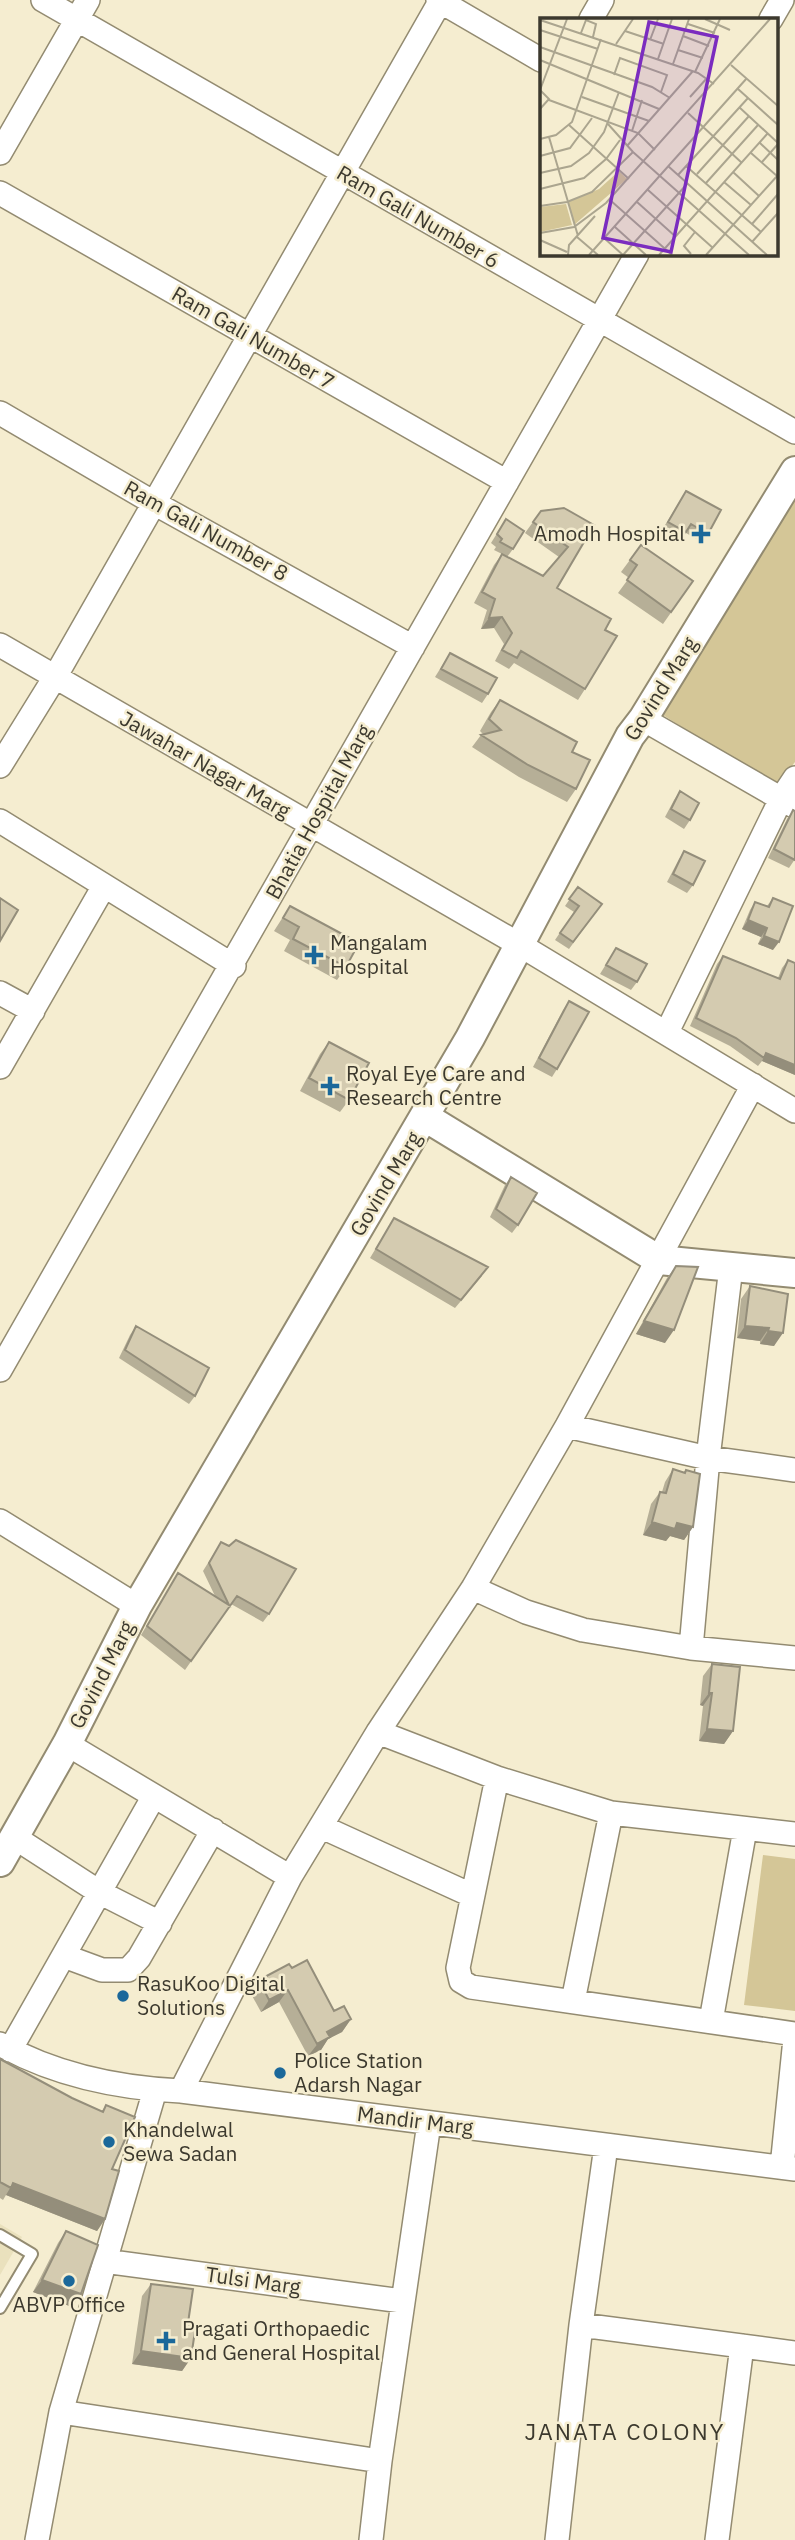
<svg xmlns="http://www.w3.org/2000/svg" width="795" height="2540" viewBox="0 0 795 2540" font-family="'IBM Plex Sans',sans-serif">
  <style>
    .built { fill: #eae1bd }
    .green { fill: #d4c697 }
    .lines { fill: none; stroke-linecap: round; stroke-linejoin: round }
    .service-casing { stroke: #938b71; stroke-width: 14 }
    .minor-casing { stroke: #938b71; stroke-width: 26 }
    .tertiary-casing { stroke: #938b71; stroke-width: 32 }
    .service { stroke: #fff; stroke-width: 10 }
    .minor { stroke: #fff; stroke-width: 23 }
    .tertiary { stroke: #fff; stroke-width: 28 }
    .wall { fill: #b6af97 }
    .shaded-wall { fill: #948e7b }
    .building { fill: #d4cbb0; stroke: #948e7b; stroke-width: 2 }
    .poi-dot { fill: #1b689a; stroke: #f5edd0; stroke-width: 2.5 }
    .labels { text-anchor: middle; stroke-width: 5; stroke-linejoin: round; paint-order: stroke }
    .street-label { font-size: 21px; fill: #3c392e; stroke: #f5edd0 }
    .poi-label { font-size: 21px; fill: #3c392e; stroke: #f5edd0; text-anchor: start }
    .neighbourhood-label { font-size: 23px; letter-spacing: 2px; fill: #3c392e; stroke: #f5edd0 }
    .inset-road { fill: none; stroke: #aba58f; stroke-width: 2 }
    .view { fill: #7b2cbf; fill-opacity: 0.15; stroke: #7b2cbf; stroke-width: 3.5 }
    .inset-edge { fill: none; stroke: #3c392e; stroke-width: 3.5 }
  </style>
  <rect width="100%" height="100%" fill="#f5edd0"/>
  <path class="built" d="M0 2224 22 2237 0 2275Z"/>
  <path class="green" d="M795 498V762L776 786 663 715Z
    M763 1855 795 1859V2011L744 2005Z"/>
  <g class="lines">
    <g class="service-casing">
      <path id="service" d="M0 2235 32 2254 0 2308"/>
    </g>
    <g class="minor-casing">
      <path id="minor" d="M43 0 795 432
        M438 0 541 60
        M591 19 602 0
        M771 19 782 0
        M0 153 88 0
        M0 193 507 482
        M0 413 154 503 413 647
        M0 645 520 945 795 1111
        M643 719 792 805
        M0 766 55 677 441 0
        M0 821 234 966
        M0 993 33 1011
        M667 1032 781 799 795 778
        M0 1067 104 886
        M0 1370 637 254
        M567 1426 708 1458 795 1470
        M0 1521 137 1606
        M473 1588 526 1612 583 1630 691 1648 795 1658
        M691 1648 708 1458 731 1267
        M378 1732 497 1778 611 1813 795 1834
        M67 1744 290 1877
        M497 1778 458 1968 461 1981 471 1987 795 2034
        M322 1827 471 1895
        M14 1837 99 1892 160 1923
        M64 1956 102 1970H128L139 1958 213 1830
        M573 2001 611 1813
        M711 2021 745 1829
        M0 2044C55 2075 119 2088 181 2091L795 2169
        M10 2050 154 1796
        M181 2091 290 1877 378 1732 473 1588 567 1426 753 1085
        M782 2167 795 2039
        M104 2261 402 2301
        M581 2325 795 2353
        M61 2412 380 2461
        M37 2540 61 2412 155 2090
        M371 2540 380 2461 429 2123
        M557 2540 581 2325 606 2146
        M717 2540 742 2346"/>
    </g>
    <g class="tertiary-casing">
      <path id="tertiary" d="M425 1117 659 1260 795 1273
        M0 1862 67 1744 137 1606 470 1038 630 736 643 719 795 471"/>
    </g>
    <use href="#service" class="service"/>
    <use href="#minor" class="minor"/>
    <use href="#tertiary" class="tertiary"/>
  </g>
  <path class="wall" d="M686 491 708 534 702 542 686 533 680 541 662 530Z
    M541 511 594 525 557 588 605 630 585 689 578 700 514 663 509 669 495 661 504 644 494 628 481 629 487 610 474 603 494 565 502 554 494 550 496 547 491 543 506 519 513 549 507 557 543 576 559 557 525 533Z
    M641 545 693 581 663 624 618 593 629 578 621 572Z
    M450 653 488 694 482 703 435 677Z
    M500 700 572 752 576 789 567 802 519 777 472 747 481 735 483 734 480 731 491 712Z
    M680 791 690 820 684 829 665 817 674 800Z
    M793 810 795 859 789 868 768 858 787 819Z
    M684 851 693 885 687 893 667 882 679 859Z
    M578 887 602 904 569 949 555 940 574 912 565 906Z
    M773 898V950L758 944 761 937 742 929 750 910 755 902 767 906Z
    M290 906 346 967 337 980 284 951 290 940 274 931Z
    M616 948 637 982 631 990 600 974Z
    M723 956 778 978 782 968 788 960 795 1075 762 1061 758 1066 730 1046 690 1026 717 964Z
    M569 1001 557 1069 552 1077 533 1067 563 1010Z
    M329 1042 349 1100 340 1112 300 1091 320 1054Z
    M511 1177 518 1225 512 1233 490 1217 505 1185Z
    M394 1218 482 1276 455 1308 370 1258Z
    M676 1266 665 1343 636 1334 667 1278Z
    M750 1286 788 1294 774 1346 760 1344V1341L737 1338 741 1299Z
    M136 1326 195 1396 189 1404 119 1358 130 1335Z
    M673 1469 684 1472 686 1470 693 1527 684 1540 670 1536 666 1541 643 1535 651 1504 660 1492H662L665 1482Z
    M221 1542 269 1614 263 1622 231 1604 185 1670 141 1635 178 1573 215 1596 203 1571Z
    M712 1664 733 1731 724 1744 699 1741 703 1706 700 1705 703 1676Z
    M292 1968 334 2011 351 2019 342 2032 328 2039 321 2050 308 2056 279 2002 261 2012 250 1992 259 1980Z
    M0 2059 72 2098 102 2111 106 2105 112 2169 105 2219 97 2231 6 2195 3 2200 0 2198Z
    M66 2231 72 2307 33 2292 58 2243Z
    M151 2284 188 2323 191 2358 182 2371 132 2364 142 2296Z"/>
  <path class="shaded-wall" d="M502 617 494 628 481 629 489 618Z
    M748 920 767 928 761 937 742 929Z
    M764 936 779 942 773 950 758 944Z
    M766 1053 795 1065V1075L762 1061Z
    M644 1321 674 1330 665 1343 636 1334Z
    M745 1326 769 1328 760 1341 737 1338Z
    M768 1331 783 1333 774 1346 760 1344Z
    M652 1522 677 1523 693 1527 684 1540 670 1536 666 1541 643 1535Z
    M709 1693H712L703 1706 700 1705Z
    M707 1729 733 1731 724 1744 699 1741Z
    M288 1990 279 2002 261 2012 269 2000Z
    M351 2019 342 2032 328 2039 321 2050 308 2056 327 2032Z
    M13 2183 105 2219 97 2231 6 2195Z
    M42 2280 81 2294 72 2307 33 2292Z
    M141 2351 191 2358 182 2371 132 2364Z"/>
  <path class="building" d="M686 491 721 510 708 534 691 524 686 532 668 522Z
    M564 508 594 525 557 588 611 619 605 630 617 636 585 689 521 651 517 658 502 650 512 633 502 617 489 618 495 599 482 592 502 554 543 576 568 547 533 522 541 511Z
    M506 519 524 531 513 549 500 542 502 539 497 534Z
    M641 545 693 581 671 612 627 580 637 565 630 560Z
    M450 653 497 678 488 694 441 669Z
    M500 700 577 742 572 752 590 760 576 789 528 765 481 735 501 730 489 719Z
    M680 791 699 803 690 820 671 809Z
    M793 810 795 811V860L774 849Z
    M684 851 705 861 693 885 673 874Z
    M578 887 602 904 573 942 560 933 579 906 569 899Z
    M0 898 18 910 0 941Z
    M773 898 793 906 779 942 764 936 767 928 748 920 755 902 769 907Z
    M290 906 359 943 346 967 293 939 299 927 283 918Z
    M616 948 647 964 637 982 606 965Z
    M723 956 780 979 788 960 795 963V1065L766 1053 764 1058 736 1038 696 1018Z
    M569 1001 589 1012 557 1069 539 1058Z
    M329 1042 369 1063 349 1100 309 1078Z
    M511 1177 537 1193 518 1225 496 1209Z
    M394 1218 488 1267 461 1300 376 1249Z
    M676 1266 698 1267 674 1330 644 1321Z
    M750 1286 788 1294 783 1333 768 1331 769 1328 745 1326Z
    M136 1326 209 1368 195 1396 125 1350Z
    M673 1469 685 1473 686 1470 700 1474 693 1527 677 1523 675 1529 652 1522 660 1492 666 1493Z
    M236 1540 296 1569 269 1614 237 1596 191 1661 147 1626 178 1573 229 1605 209 1563 221 1542 229 1546Z
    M712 1664 740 1667 733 1731 707 1729 712 1693H709Z
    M307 1960 334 2011 344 2006 351 2019 327 2032 330 2037 317 2044 288 1990 269 2000 259 1980 289 1964 292 1968Z
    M0 2059 72 2098 103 2112 106 2105 135 2117 112 2169 119 2171 105 2219 13 2183 11 2188 0 2182Z
    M66 2231 98 2245 81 2294 42 2280Z
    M151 2284 193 2289 188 2323 196 2324 191 2358 141 2351Z"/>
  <g class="poi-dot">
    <path d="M697.5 523.5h7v7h7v7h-7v7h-7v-7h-7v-7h7z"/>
    <path d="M310.5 944.5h7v7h7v7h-7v7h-7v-7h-7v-7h7z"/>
    <path d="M326.5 1075.5h7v7h7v7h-7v7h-7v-7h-7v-7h7z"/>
    <circle cx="123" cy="1996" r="7"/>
    <circle cx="280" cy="2073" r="7"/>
    <circle cx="109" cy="2142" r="7"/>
    <circle cx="69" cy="2281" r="7"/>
    <path d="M162.5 2330.5h7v7h7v7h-7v7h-7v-7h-7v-7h7z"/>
  </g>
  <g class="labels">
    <g class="street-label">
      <text transform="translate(418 217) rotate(30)" y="7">Ram Gali Number 6</text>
      <text transform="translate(253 338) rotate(30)" y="7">Ram Gali Number 7</text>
      <text transform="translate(206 531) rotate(29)" y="7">Ram Gali Number 8</text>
      <text transform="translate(661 689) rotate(-58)" y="7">Govind Marg</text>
      <text transform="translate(205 765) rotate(30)" y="7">Jawahar Nagar Marg</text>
      <text transform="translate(319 812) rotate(-61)" y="7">Bhatia Hospital Marg</text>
      <text transform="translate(386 1184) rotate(-59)" y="7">Govind Marg</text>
      <text transform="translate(102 1675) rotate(-63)" y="7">Govind Marg</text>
      <text transform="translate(415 2121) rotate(7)" y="7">Mandir Marg</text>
      <text transform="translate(253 2281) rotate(8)" y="7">Tulsi Marg</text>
    </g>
    <g class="poi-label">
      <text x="685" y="541" text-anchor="end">Amodh Hospital</text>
      <text x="330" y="950">Mangalam<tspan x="330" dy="24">Hospital</tspan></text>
      <text x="346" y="1081">Royal Eye Care and<tspan x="346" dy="24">Research Centre</tspan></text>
      <text x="137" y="1991">RasuKoo Digital<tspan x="137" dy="24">Solutions</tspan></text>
      <text x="294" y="2068">Police Station<tspan x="294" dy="24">Adarsh Nagar</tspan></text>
      <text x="123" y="2137">Khandelwal<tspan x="123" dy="24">Sewa Sadan</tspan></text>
      <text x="69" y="2312" text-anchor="middle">ABVP Office</text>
      <text x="182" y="2336">Pragati Orthopaedic<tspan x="182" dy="24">and General Hospital</tspan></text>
    </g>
    <g class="neighbourhood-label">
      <text x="625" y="2440">JANATA COLONY</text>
    </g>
  </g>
  <g transform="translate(540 18)">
    <rect width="238" height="238" fill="#f5edd0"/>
    <path d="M79 153 87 161 34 207 28 184 59 171ZM26 186 32 207 0 214V189Z" fill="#d4c697"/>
    <path class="inset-road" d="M165 1 190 12M0 2 24 10M148 6 175 15M24 10 158 55 174 66M0 12 58 31M85 13 124 26M41 15 46 2 56 6 53 19M143 18 169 28M110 22 118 1M76 26 93 1M0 29 112 69 130 80M138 32 163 40M118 41 132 1M0 42 119 91M133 46 149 1M191 47 238 88M155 54 180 1M74 57 80 40 127 57 121 74M198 71 238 107M0 72 27 1M42 79 109 103M150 79 167 60M9 82 98 115 115 132M199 89 238 125M0 91 9 81 0 72M148 95 202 145M68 106 93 134 209 237M29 107 89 161M92 113 102 82M9 119 38 218M0 121 16 117 32 104 61 21M220 125 238 142M87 128 153 53M211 135 237 158M0 138 30 130 52 100M222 144 238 126M128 148 227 237M146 148 221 214M193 154 219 178M0 155 31 148 49 135 64 114 79 74M157 156 209 98M138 157 208 80M184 164 211 187M166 165 218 107M0 171 44 160 66 141 80 122M108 172 173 230M70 182 132 237M97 184 136 219M0 188 27 184 52 174 93 134M212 206 238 176M75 209 106 237M0 215 34 209 66 185 230 1M37 219 58 237M64 220 83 237M0 222 27 234M212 224 238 195M151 236 144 228 155 214M28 237 29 227 55 198M49 237 207 60M83 237 147 166M119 237 228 115M166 237 238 157"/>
    <path class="view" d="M109 4 177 19 131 234 63 220Z"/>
    <rect width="238" height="238" class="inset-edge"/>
  </g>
</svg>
